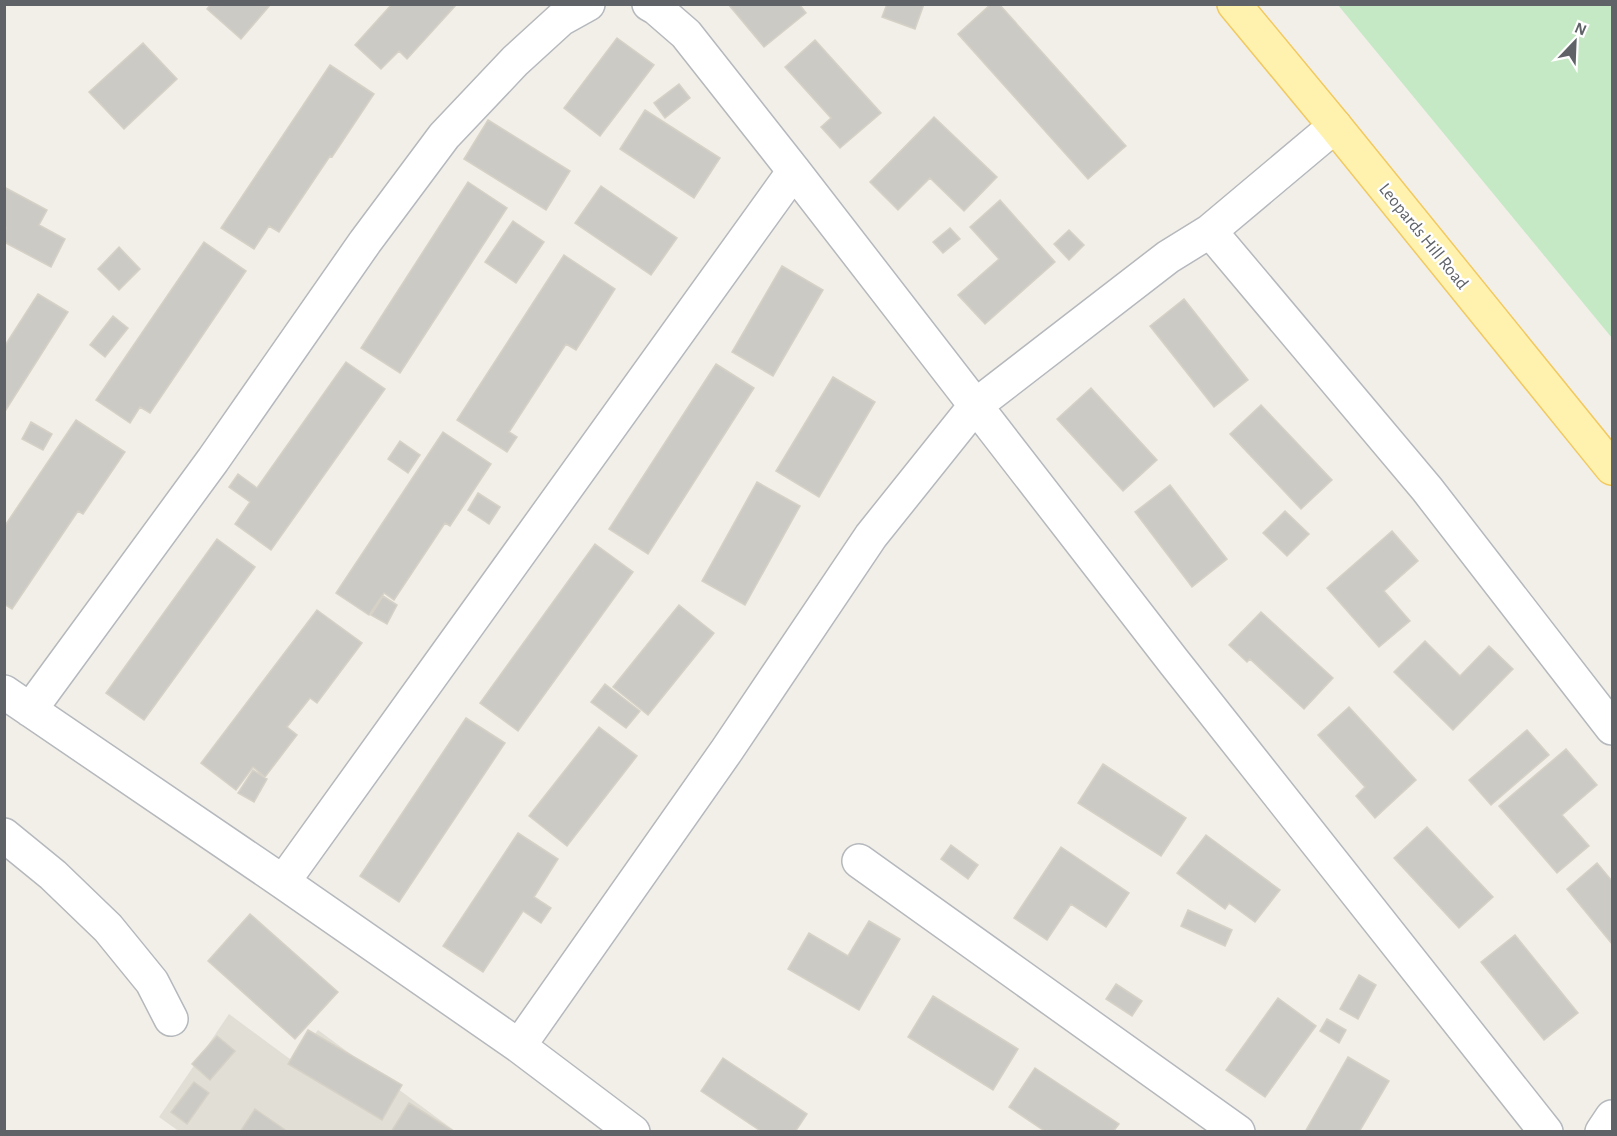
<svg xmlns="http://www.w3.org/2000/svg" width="1617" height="1136" viewBox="0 0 1617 1136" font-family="'Alegreya Sans',sans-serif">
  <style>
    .education { fill: #e1ded6 }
    .green { fill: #c5e8c5 }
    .building { fill: #cccac5; stroke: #d6d1c6; stroke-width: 1.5 }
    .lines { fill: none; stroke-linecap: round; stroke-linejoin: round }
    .minor-casing { stroke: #b5b8bc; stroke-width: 36 }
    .major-casing { stroke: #f2c960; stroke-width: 36 }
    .minor { stroke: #fff; stroke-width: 33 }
    .major { stroke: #fff2af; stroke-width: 33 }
    .labels { text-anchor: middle; stroke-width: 5; stroke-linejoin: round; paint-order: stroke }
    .street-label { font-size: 18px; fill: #5f6368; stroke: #fff }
  </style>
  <rect width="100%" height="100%" fill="#f1efe8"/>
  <path class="education" d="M229 1014 294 1062 318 1030 455 1131 180 1132 159 1117Z"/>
  <path class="green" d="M1338 5H1612V338Z"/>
  <path class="building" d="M211 4H271L241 39 207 9Z
    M392 4H457L407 59 399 51 381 69 355 45Z
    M728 4H799L806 13 764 47Z
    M887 4H924L915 29 882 17Z
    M991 4H999L1126 146 1088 179 958 34Z
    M617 38 654 65 600 136 564 108Z
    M815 40 881 113 840 148 821 127 831 118 785 67Z
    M143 43 177 79 124 129 89 92Z
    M330 65 374 94 332 157 330 156 279 232 269 226 254 249 221 228Z
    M679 84 690 98 665 118 654 103Z
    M645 110 720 158 694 198 620 149Z
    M934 117 997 177 964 211 930 178 898 210 870 182Z
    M488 120 570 171 546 210 464 159Z
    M468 182 507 208 400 373 361 348Z
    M601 186 677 238 651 275 575 223Z
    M4 187 47 210 39 225 65 239 51 267 4 242V231L6 228 4 227Z
    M1000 200 1055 262 985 324 958 295 999 259 970 227Z
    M513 221 544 242 516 283 485 262Z
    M950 228 960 239 943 253 933 242Z
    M1069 230 1084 245 1069 260 1054 244Z
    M204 242 246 271 150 413 140 407 130 423 96 400Z
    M119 247 140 269 119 290 98 269Z
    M564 255 615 289 576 350 566 344 509 432 517 437 507 452 457 420Z
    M782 266 823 290 773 376 732 352Z
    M38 294 68 312 4 413V347Z
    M1184 299 1248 380 1214 407 1150 326Z
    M113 316 128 328 105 357 90 345Z
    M346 362 385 389 271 550 235 524 250 502 229 487 238 474 257 488Z
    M716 364 754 388 648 554 609 529Z
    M833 377 875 402 819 497 776 471Z
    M1091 388 1157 460 1123 491 1057 419Z
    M1261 405 1332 480 1301 509 1230 434Z
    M76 420 125 452 83 514 78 511 12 609 4 604V527Z
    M31 422 52 434 43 450 22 439Z
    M443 432 491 464 450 526 445 523 394 600 384 593 369 615 336 593Z
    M400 441 420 455 408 473 388 459Z
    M757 482 800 506 745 605 702 581Z
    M1170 485 1227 559 1192 587 1135 512Z
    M478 493 500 507 489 524 468 510Z
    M1285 511 1309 534 1287 556 1263 533Z
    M1392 531 1418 561 1384 591 1410 621 1379 647 1327 588Z
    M217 539 255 567 144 720 106 693Z
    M595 544 633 572 518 731 480 703Z
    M383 596 397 605 387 624 371 615Z
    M679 605 714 633 648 715 613 687Z
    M317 610 362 643 317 703 310 698 287 727 297 735 265 777 253 767 236 790 201 763Z
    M1261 612 1333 678 1304 709 1250 659 1247 662 1229 645Z
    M1425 641 1460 676 1489 646 1513 669 1453 730 1394 672Z
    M605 684 640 711 626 728 591 702Z
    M1349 707 1416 780 1375 818 1356 796 1365 787 1318 735Z
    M466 718 505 743 399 902 360 876Z
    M599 727 637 756 567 846 529 816Z
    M1527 730 1549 755 1491 805 1469 780Z
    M1566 749 1597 785 1562 815 1589 846 1557 873 1499 806Z
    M1103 764 1186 818 1161 856 1078 803Z
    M253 770 267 779 254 802 238 793Z
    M1427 827 1493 897 1459 928 1394 858Z
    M518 833 558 859 534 897 551 908 541 923 523 911 483 972 443 946Z
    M1206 835 1280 890 1255 922 1229 903 1225 909 1177 873Z
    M951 845 978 865 968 879 941 859Z
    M1061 847 1129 893 1106 927 1071 904 1047 940 1014 918Z
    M1597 863 1612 881V944L1567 889Z
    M1188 910 1232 930 1225 946 1181 926Z
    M250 914 338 992 295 1039 208 961Z
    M869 921 900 939 859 1010 788 969 809 933 848 956Z
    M1515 935 1578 1013 1544 1040 1481 962Z
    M1359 975 1376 985 1358 1019 1340 1009Z
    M1116 984 1142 1001 1132 1016 1106 999Z
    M933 996 1018 1049 993 1090 908 1037Z
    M1278 998 1316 1026 1265 1097 1226 1070Z
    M1327 1019 1346 1030 1339 1043 1320 1031Z
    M308 1030 402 1085 382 1120 288 1064Z
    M217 1036 235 1051 210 1080 192 1064Z
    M1348 1057 1389 1081 1359 1132H1305Z
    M723 1058 807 1114 795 1132H758L759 1130 701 1091Z
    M1035 1068 1119 1124 1113 1132H1046L1009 1107Z
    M194 1082 209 1093 187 1124 171 1112Z
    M409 1103 455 1132H391Z
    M255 1109 288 1132H240Z"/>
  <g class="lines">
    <g class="minor-casing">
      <path id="minor" d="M649 4 656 8 686 34 794 171 1174 662 1546 1132
        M1210 231 1427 489 1612 728
        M4 692 283 882 519 1046 633 1132
        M30 710 213 460 365 242 444 136 515 61 561 19 588 4
        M4 835 53 875 108 928 152 982 171 1019
        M859 861 1238 1132
        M283 882 794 171
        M519 1046 727 750 871 536 975 406 1168 257 1210 231 1335 126
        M1602 1132 1612 1117"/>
    </g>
    <g class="major-casing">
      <path id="major" d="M1234 4 1335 126 1612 468"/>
    </g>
    <use href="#minor" class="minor"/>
    <use href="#major" class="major"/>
  </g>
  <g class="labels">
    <g class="street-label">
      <text transform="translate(1424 236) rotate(51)" y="6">Leopards Hill Road</text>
    </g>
  </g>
  <rect width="1617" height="1136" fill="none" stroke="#5f6368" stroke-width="12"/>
  <g transform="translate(1575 42) rotate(23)" stroke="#ffffff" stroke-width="4.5" paint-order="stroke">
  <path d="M0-4.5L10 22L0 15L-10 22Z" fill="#5f6368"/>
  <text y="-9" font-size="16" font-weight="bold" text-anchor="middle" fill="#5f6368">N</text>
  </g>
</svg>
